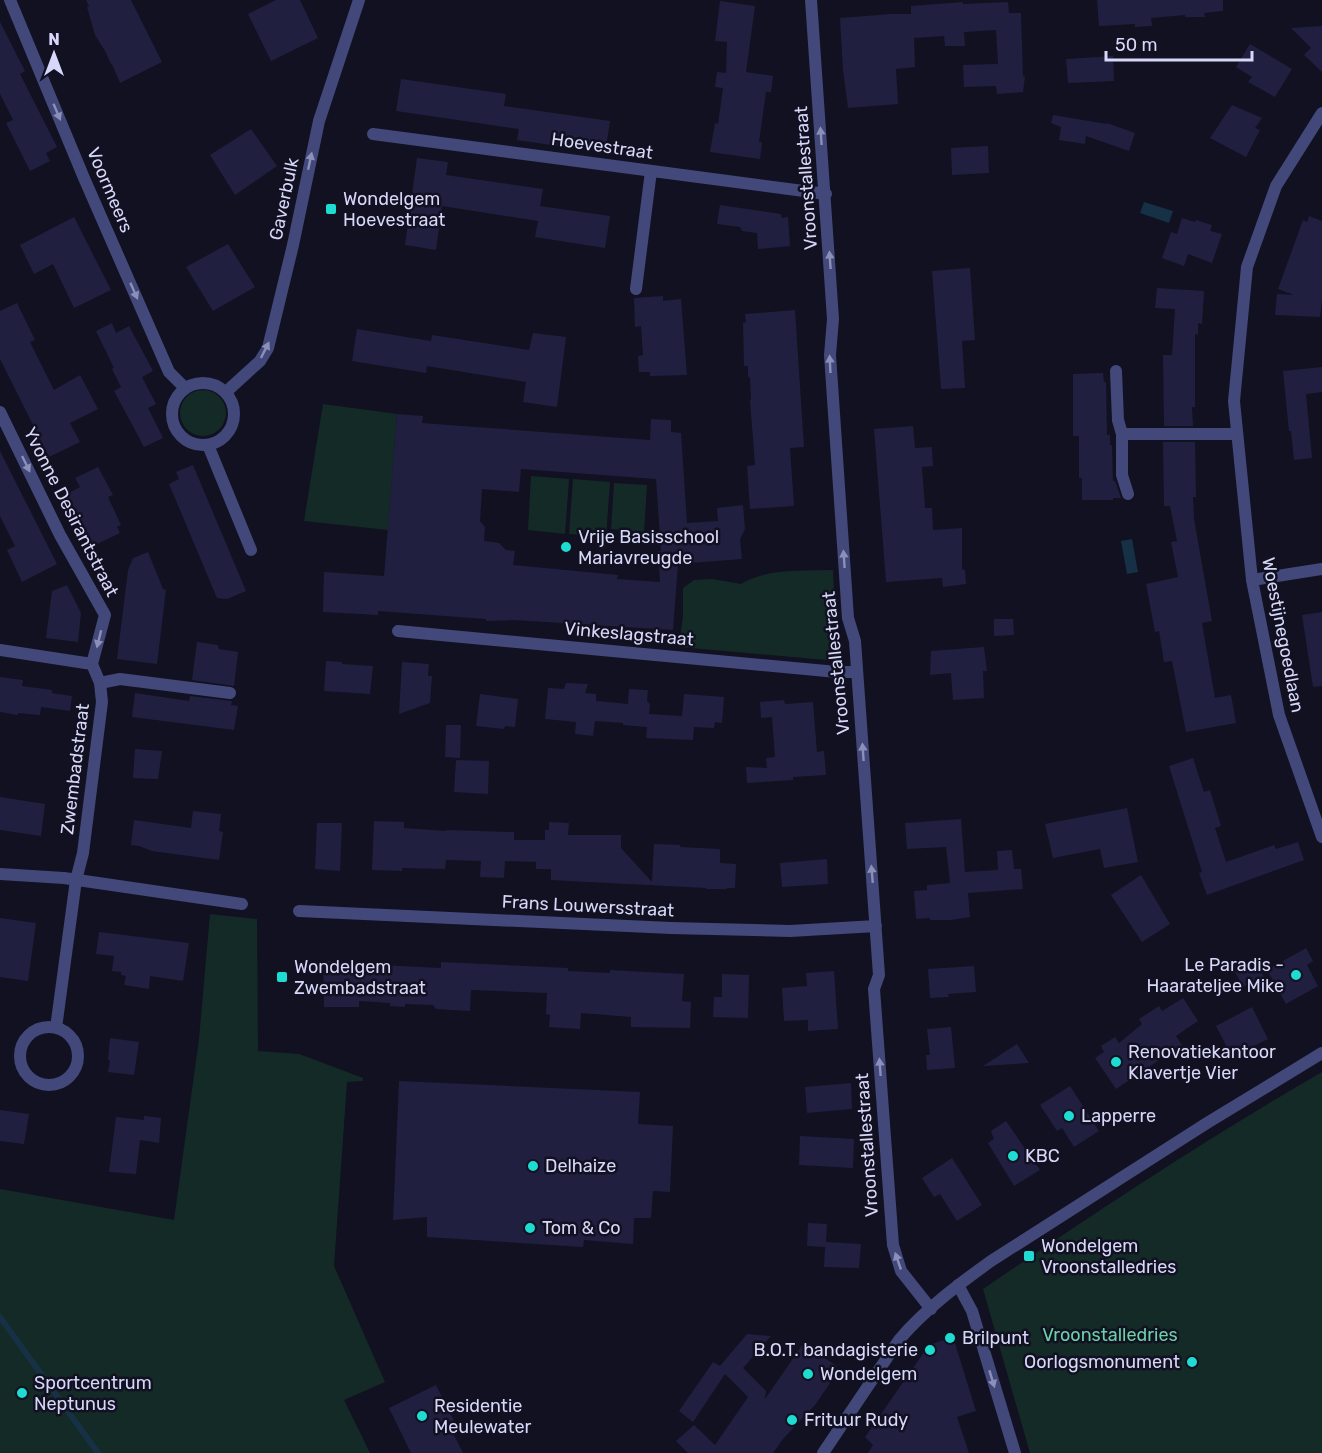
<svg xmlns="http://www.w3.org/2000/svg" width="1322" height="1453" viewBox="0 0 1322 1453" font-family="Rubik,sans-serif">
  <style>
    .green { fill: #142a26 }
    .water { fill: #163045 }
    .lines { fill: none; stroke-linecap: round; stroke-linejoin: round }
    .stream { stroke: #163045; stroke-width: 6 }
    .building { fill: #211f3f; fill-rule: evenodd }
    .minor { stroke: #424879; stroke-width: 12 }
    .tertiary { stroke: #424879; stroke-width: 12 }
    .oneway { fill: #8c90b9 }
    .poi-dot { fill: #1fdcd2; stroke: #111121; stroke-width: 2 }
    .labels { text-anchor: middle; stroke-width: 5; stroke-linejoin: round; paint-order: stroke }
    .street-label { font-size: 18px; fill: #d6d7f9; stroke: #111121 }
    .poi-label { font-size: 18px; fill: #d6d7f9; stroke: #111121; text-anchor: start }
    .park-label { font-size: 18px; fill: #6ccfa7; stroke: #111121 }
  </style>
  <rect width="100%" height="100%" fill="#111121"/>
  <path class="green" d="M180 413a23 23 0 1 1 46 0a23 23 0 1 1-46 0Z
    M323 404 397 414 388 530 304 521Z
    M531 476 569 479 565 534 528 530Z
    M573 479 610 482 606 537 569 534Z
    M614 483 647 485 644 532 611 529Z
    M833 570 837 661 679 647 683 615V588L694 580 712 579 741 584C768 568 802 571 833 570Z
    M210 914 257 919 258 1051 299 1054 363 1078V1081L347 1082 334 1266 385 1382 344 1400 370 1453H0V1189L174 1220 199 1039Z
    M1322 1072V1453H1030L983 1289C1094 1213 1206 1139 1322 1072Z"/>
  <path class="water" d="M1144 202 1173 211 1169 223 1140 213Z
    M1132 539 1138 572 1127 574 1121 541Z"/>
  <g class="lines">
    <path class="stream" d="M0 1317 98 1453"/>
  </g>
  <path class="building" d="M86 0H131L162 62 120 83 112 64H111L105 51 95 35 87 7 89 6Z
    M276 0H300L318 38 271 61 248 14Z
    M1097 0H1223V11L1204 13 1205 17H1185V15L1151 18 1152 26 1135 27V24L1099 26Z
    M720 1 755 6 746 72 773 76 771 92H766L759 142H762L760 159 710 152 715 123 718 124 723 88 715 87 717 72 726 73 727 42 715 41Z
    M963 2V4L1008 2 1009 13H1021L1023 76 1025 77 1023 92 997 94 996 86 964 87 963 65 998 64 996 30 964 32 965 46H945L944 36 914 38 915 67 896 69 898 104 848 108 843 70 840 18 891 14H911V6Z
    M0 22 25 71 20 74 57 147 46 153 50 161 30 171 6 123 13 120 0 94Z
    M1322 26V72L1304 55 1311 48 1291 28Z
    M1250 44 1292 69 1275 97 1248 82 1252 77 1236 67Z
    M1113 56 1114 81 1068 83 1066 59Z
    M401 79 506 94 504 106 610 121 605 153 517 140 519 129 396 111Z
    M1232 105 1262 118 1255 128 1260 130 1246 157 1210 138Z
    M1053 115 1107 124V123L1135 133 1129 151 1086 136 1085 144 1059 140 1061 127 1051 123Z
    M251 129 277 166 235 195 210 155Z
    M988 146 989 173 952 175 951 148Z
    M417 158 448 162 446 175 543 189 540 206 610 216 605 248 535 237 538 221 442 206 436 250 405 245Z
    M720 205 781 214 782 218 788 217 790 246 758 249 757 233 742 231 740 227 717 224Z
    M1309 216 1322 221V300L1320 317 1275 315 1277 294 1294 295 1278 289 1303 220 1307 222Z
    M74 217 111 290 74 308 53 264 34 274 20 245Z
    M1182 218 1195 222 1196 220 1212 225 1210 231 1222 234 1212 263 1188 254 1184 266 1162 258 1171 232 1177 234Z
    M228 244 255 287 213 311 186 267Z
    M970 268 975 340 962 341 965 388 941 389 932 271Z
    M1157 288 1204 291 1202 324 1198 323V335L1195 334V407H1192L1193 426H1164L1163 355H1172L1175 309 1155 308Z
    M663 296V301L681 299 687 375 650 376V372H639L638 356 643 355 641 326 635 327 634 298Z
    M17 303 35 340 30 342 54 390 80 375 98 409 70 423 80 442 49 457 0 359V311Z
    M795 310 804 447 790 448 794 506 750 509 747 466 755 465 750 400 751 399 750 378 748 376V366H744L743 323 746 322 745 314Z
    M112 323 116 333 129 326 153 371 142 377 156 404 148 408 163 438 144 447 114 391 121 387 112 369 114 368 96 331Z
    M357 329 431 341 432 335 529 350 533 333 566 337 557 407 523 402 526 382 427 366 426 373 352 361Z
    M1322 367V392L1306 394 1312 458 1294 460 1291 431H1289L1283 371Z
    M1103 373 1104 382H1106L1107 435H1110V445H1112L1113 481H1115L1121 498H1113V500H1082V478H1079V436H1073V374Z
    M397 414 423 416 422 423 650 440 651 419 671 420V432L681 433 687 523 718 521 717 508 743 505 745 529 740 539 742 559 678 564 673 630 514 620 486 621V619L378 611V615L323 612 324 572 384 576ZM521 469 656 479 661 551H658L660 582 617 579 618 575 513 565 515 551 506 550 499 543 484 541 485 527 480 521 482 489 519 492Z
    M913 426 915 448 932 447 933 466 922 467 925 508H932L933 530 962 528V569L965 570 966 584 943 587 942 578 886 582 874 429Z
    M1163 442H1195L1196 497H1193L1194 519 1212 621 1202 623 1215 698 1231 695 1236 723 1186 732 1172 661 1164 662 1159 631 1155 632 1146 584 1178 577 1171 542 1177 541 1170 506H1164Z
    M0 451 57 564 22 582 7 550 15 546 0 516Z
    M193 465 246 591 227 599 217 598 169 484 179 479 176 472Z
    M98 467 113 495 108 497 121 525 117 527 120 533 93 546 67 494 80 487 75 478Z
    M148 552 163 589 166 590 157 664 117 659 128 570 133 558Z
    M67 585 81 613 78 642 46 638 52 591Z
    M1322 612V686L1313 687 1302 615Z
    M994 619H1013L1014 635 994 636Z
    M197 642 218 645 219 649 238 652 234 686 192 680Z
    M984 647 987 671H983L984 698 953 700 951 673 930 675 931 651Z
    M326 661 342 662V664L373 666 370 694 324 691Z
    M402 662 429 664 428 676H432L430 703 399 714Z
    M0 677 23 680 22 686 52 690V693L72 696 70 711 41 707 40 715 18 713V715L0 712Z
    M566 683 588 684 585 693 596 694V701L628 704 629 689 648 690 647 701 650 704 649 714 682 716 684 694 724 697 722 723 715 722 714 728 694 727 693 740 646 738 647 727 623 725V723L595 721 593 736 575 734 576 722 545 719 548 688 564 689Z
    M135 693 189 701 190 696 232 701 231 705 238 706 234 730 132 717Z
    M480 694 518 699 515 727 505 726 504 729 476 726Z
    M784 700 785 704 813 702 817 752 824 751 826 775 793 777V780L747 783 746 767 767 768 766 758 775 757 772 717 761 718 760 702Z
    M446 725H461L460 758 445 757Z
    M135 749 162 751 158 779 133 778Z
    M1193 758 1204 792 1210 790 1221 826 1215 828 1226 862 1274 845 1276 849 1298 842 1304 860 1207 895 1199 873 1202 872 1169 766Z
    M456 760 489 761 488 794 454 792Z
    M0 797 45 804 41 836 0 830Z
    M1127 808 1138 862 1104 868 1100 849 1053 858 1045 824Z
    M193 811 221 814 219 831 223 832 219 860 152 851 139 846 131 845 134 820 191 828Z
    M961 819 965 872 998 870 997 851 1012 850 1014 869H1021L1023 889 968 893 970 917 951 920H930V918L916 919 914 891 927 890V885L950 883 946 847 907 849 905 823Z
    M374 821 404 822V828L446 831V830L514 832V840H545V830H549V822L569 823 568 835H621V848L652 882 654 844 680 845V847L720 849V863L736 864 735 888H727V889H706V888L551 880V869H536V862L505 861 504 878 480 877 481 861 446 860 445 869 402 868V871L372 870Z
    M317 823H342L340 871 315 869Z
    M827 859 828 884 782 887 780 863Z
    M1141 875 1170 924 1142 942 1111 895Z
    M0 918 36 923 28 981 0 977Z
    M99 932 189 943 183 981 150 976 149 989 124 985 126 976 121 975V972L112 971 114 956 96 954Z
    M1306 948 1313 961 1307 965 1318 986 1286 1004 1267 970Z
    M1254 959 1264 977 1243 987 1234 970Z
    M323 961H358L359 964 441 968V962L568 968V971L610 973V970L684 974 682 1001 691 1002 690 1028 631 1027V1017L581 1013 580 1029 549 1027 550 1015 546 1014 547 993 471 990 470 1011 436 1009 433 1005 405 1004V1007L390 1006V1003L359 1001V1007H324Z
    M974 966 976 992 948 994 949 997 930 998 928 969Z
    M834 971 838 1029 808 1031V1020L784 1021 782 988 807 986 806 973Z
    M722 974 749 975 748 1018 713 1017 714 997H722Z
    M1183 998 1198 1021 1176 1036 1182 1045 1116 1089 1095 1058 1104 1052 1101 1046 1115 1037 1119 1043 1142 1024 1139 1019 1159 1006 1162 1011Z
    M1252 1007 1268 1039 1246 1050 1247 1053 1233 1059 1216 1026Z
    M951 1027 955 1068 927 1070 926 1055H930L927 1029Z
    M110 1038 139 1042 134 1075 108 1072 110 1061 108 1060Z
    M1017 1044 1029 1063 983 1066Z
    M399 1081 640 1092 638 1124 673 1126 670 1192 653 1191 651 1218H634L633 1244 584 1240 583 1247 427 1237V1217L393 1220Z
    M851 1083 852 1109 807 1113 805 1087Z
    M1070 1086 1099 1131 1074 1147 1062 1128 1057 1131 1040 1105Z
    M0 1110 29 1114 24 1144 0 1141Z
    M144 1116 161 1118 159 1143 140 1140 136 1174 109 1172 116 1117 144 1120Z
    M1006 1121 1040 1170 1014 1186 988 1143 994 1139 991 1131Z
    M800 1136 854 1139 853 1168 799 1165Z
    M952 1158 982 1205 957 1221 940 1194 934 1197 922 1178Z
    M808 1223 827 1224 826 1242 861 1244 859 1268 824 1267 825 1247 807 1246Z
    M747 1334 771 1336 743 1368 766 1391 765 1399 803 1344 837 1366 831 1373 835 1376 815 1405 783 1439 773 1453H688L676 1441 694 1425 715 1445 748 1397 725 1374 693 1422 679 1411 713 1362 720 1366Z
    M953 1337 976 1411 957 1417 969 1453H868L873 1445 865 1437 929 1345Z
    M436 1385 456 1425 450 1427 463 1453H411L389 1408Z"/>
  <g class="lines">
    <path class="minor" d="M10 0 84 178 169 372 185 388
      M811 0 833 319 830 355 848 618 855 641 879 975 874 989 893 1245 901 1271 931 1309
      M1322 113 1276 186 1247 267 1234 401 1252 580 1279 715 1322 837
      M373 134 826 194
      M636 289 651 171
      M1116 371 1118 420 1122 434V475L1128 494
      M172 414a31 31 0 1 1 62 0a31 31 0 1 1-62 0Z
      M226 392 260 361 268 348 293 245 319 121 359 0
      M0 412 60 535 105 615 92 664
      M1122 434H1237
      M208 445 251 550
      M1252 580 1322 569
      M398 631 837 672H857
      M0 650 92 664
      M100 683 120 679 230 693
      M0 874 64 878 242 904
      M299 911 671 928 790 931 876 926
      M20 1056a29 29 0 1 1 58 0a29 29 0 1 1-58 0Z
      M56 1028 76 880 83 853 102 702 100 683 92 664
      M958 1285 972 1311 1015 1453"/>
    <path class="tertiary" d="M823 1453 899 1340C924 1310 959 1284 991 1261L1207 1123 1322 1053"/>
  </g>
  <defs><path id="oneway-solid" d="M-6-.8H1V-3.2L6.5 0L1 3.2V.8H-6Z" transform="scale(1.5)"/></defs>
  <g class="oneway">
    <use href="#oneway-solid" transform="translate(57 112) rotate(67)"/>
    <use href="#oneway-solid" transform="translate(821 136) rotate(-94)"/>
    <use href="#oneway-solid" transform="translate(310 161) rotate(-78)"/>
    <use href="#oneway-solid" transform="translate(830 260) rotate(-94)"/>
    <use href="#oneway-solid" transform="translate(134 291) rotate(66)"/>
    <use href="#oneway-solid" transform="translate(265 350) rotate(-63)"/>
    <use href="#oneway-solid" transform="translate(830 364) rotate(-93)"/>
    <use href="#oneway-solid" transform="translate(26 464) rotate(64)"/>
    <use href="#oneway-solid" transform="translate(844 559) rotate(-94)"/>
    <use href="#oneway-solid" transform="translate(99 639) rotate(104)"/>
    <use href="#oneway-solid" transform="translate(863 752) rotate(-94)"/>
    <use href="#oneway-solid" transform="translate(872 874) rotate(-95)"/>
    <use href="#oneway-solid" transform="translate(880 1067) rotate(-94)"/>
    <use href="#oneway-solid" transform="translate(898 1261) rotate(-109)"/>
    <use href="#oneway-solid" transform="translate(992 1379) rotate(73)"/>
  </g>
  <g class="poi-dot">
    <rect x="325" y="203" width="12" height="12" rx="3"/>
    <circle cx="566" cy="547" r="6"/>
    <circle cx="1296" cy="975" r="6"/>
    <rect x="276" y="971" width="12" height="12" rx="3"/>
    <circle cx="1116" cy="1062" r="6"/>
    <circle cx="1069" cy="1116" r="6"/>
    <circle cx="1013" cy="1156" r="6"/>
    <circle cx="533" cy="1166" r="6"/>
    <circle cx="530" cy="1228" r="6"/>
    <rect x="1023" y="1250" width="12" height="12" rx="3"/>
    <circle cx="950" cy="1338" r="6"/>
    <circle cx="930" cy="1350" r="6"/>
    <circle cx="1192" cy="1362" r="6"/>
    <circle cx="808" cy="1374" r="6"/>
    <circle cx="22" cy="1393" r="6"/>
    <circle cx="422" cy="1416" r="6"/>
    <circle cx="792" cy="1420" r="6"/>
  </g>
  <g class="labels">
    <g class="street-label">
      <text transform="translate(602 146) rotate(8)" y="6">Hoevestraat</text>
      <text transform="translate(806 178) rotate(-94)" y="6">Vroonstallestraat</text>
      <text transform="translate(110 190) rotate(67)" y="6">Voormeers</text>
      <text transform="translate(284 199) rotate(-78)" y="6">Gaverbulk</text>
      <text transform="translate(71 512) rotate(63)" y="6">Yvonne Desirantstraat</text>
      <text transform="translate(629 634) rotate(5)" y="6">Vinkeslagstraat</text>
      <text transform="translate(1283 635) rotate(79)" y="6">Woestijnegoedlaan</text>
      <text transform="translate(836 663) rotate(-96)" y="6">Vroonstallestraat</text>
      <text transform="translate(75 769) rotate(-83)" y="6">Zwembadstraat</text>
      <text transform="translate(588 906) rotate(3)" y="6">Frans Louwersstraat</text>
      <text transform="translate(867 1145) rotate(-94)" y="6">Vroonstallestraat</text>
    </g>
    <g class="poi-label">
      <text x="343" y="205">Wondelgem<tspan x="343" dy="21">Hoevestraat</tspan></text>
      <text x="578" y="543">Vrije Basisschool<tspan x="578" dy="21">Mariavreugde</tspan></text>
      <text x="1284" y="971" text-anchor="end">Le Paradis -<tspan x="1284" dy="21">Haarateljee Mike</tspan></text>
      <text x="294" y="973">Wondelgem<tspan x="294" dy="21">Zwembadstraat</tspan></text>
      <text x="1128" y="1058">Renovatiekantoor<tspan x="1128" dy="21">Klavertje Vier</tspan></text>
      <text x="1081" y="1122">Lapperre</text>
      <text x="1025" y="1162">KBC</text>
      <text x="545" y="1172">Delhaize</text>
      <text x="542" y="1234">Tom &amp; Co</text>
      <text x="1041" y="1252">Wondelgem<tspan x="1041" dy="21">Vroonstalledries</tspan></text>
      <text x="962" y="1344">Brilpunt</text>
      <text x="918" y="1356" text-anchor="end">B.O.T. bandagisterie</text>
      <text x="1180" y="1368" text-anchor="end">Oorlogsmonument</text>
      <text x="820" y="1380">Wondelgem</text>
      <text x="34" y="1389">Sportcentrum<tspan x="34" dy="21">Neptunus</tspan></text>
      <text x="434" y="1412">Residentie<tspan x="434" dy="21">Meulewater</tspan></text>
      <text x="804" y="1426">Frituur Rudy</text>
    </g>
    <g class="park-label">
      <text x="1110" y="1341">Vroonstalledries</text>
    </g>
  </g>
  <g transform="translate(54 54)" stroke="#111121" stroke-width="4.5" paint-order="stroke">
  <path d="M0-4.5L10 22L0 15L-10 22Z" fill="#d6d7f9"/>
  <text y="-9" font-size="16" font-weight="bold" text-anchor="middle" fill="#d6d7f9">N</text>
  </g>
  <path d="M1106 51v9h146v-9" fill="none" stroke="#d6d7f9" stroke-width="3"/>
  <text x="1115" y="51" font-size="18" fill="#d6d7f9" stroke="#111121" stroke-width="4.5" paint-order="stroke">50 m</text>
</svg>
